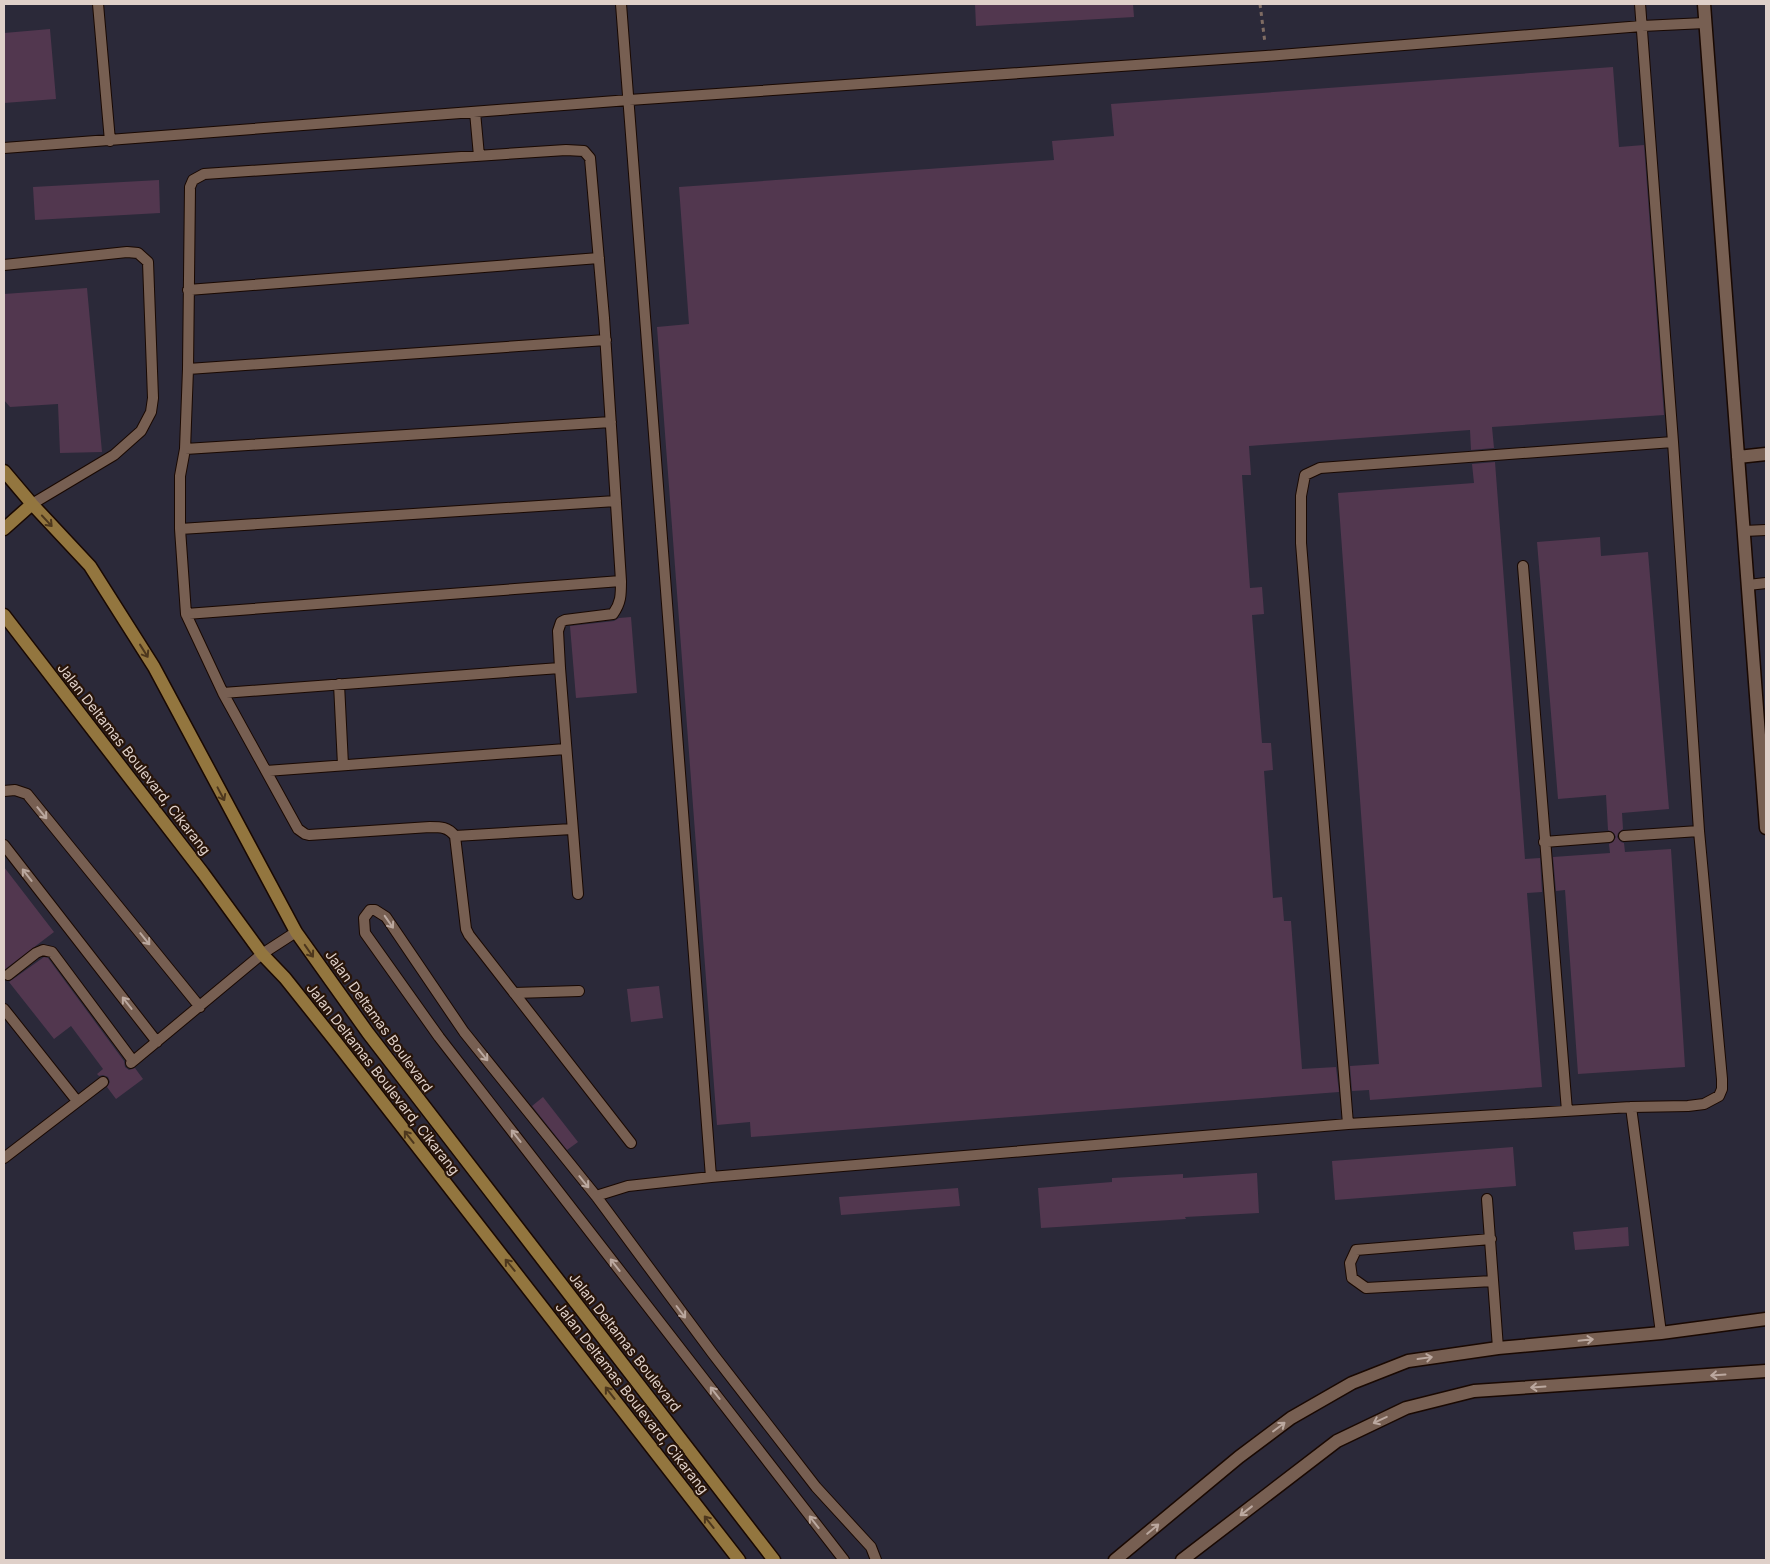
<svg xmlns="http://www.w3.org/2000/svg" width="1770" height="1564" viewBox="0 0 1770 1564" font-family="Inter,sans-serif">
  <style>
    .industrial { fill: #2b2939 }
    .building { fill: #52374f }
    .lines { fill: none; stroke-linecap: round; stroke-linejoin: round }
    .lane-casing { stroke: #190801; stroke-width: 12 }
    .street-casing { stroke: #190801; stroke-width: 15 }
    .secondary-casing { stroke: #190801; stroke-width: 15 }
    .path { stroke: #7f6c63; stroke-width: 3; stroke-dasharray: 4 4; stroke-linecap: butt }
    .lane { stroke: #775f52; stroke-width: 10 }
    .street { stroke: #775f52; stroke-width: 12 }
    .secondary { stroke: #93763f; stroke-width: 12 }
    .oneway { stroke: #4d371d }
    .oneway2 { stroke: #bba89f }
    .labels { text-anchor: middle; stroke-width: 4.5; stroke-linejoin: round; paint-order: stroke }
    .street-label { font-size: 14px; fill: #dfd0c9; stroke: #28150a }
  </style>
  <rect width="100%" height="100%" fill="#331e13"/>
  <path class="industrial" d="M4 4H1766V1560H4Z"/>
  <path class="building" d="M975 4H1133L1134 17 976 26Z
    M50 29 56 99 4 103V33Z
    M1613 67 1619 147 1644 145 1664 415 1492 427 1494 448 1471 450 1470 430 1249 446 1251 475H1242L1250 588 1262 587 1264 614 1252 615 1262 743H1271L1273 770 1264 771 1273 898 1282 897 1284 921H1291L1302 1069 1336 1067 1339 1092 751 1137 750 1122 717 1125 657 327 689 324 679 187 1054 160 1052 141 1114 136 1111 104Z
    M159 180 160 213 35 220 33 187Z
    M87 288 102 452 60 453 58 404 10 407 4 400V294Z
    M1495 462 1525 859 1540 858 1542 892 1527 893 1542 1087 1370 1100 1369 1090 1352 1091 1350 1066 1379 1064 1338 493 1474 483 1472 464Z
    M1600 537 1601 556 1648 552 1669 809 1622 813 1623 829 1618 833 1617 837 1621 842 1624 843 1625 852 1671 849 1685 1067 1578 1074 1565 890 1556 891 1553 857 1610 853 1609 844 1613 842 1616 837 1614 833 1608 830 1606 795 1558 799 1537 542Z
    M631 617 637 693 576 698 570 626 614 621 619 618Z
    M4 867 54 932 4 970Z
    M44 957 48 958 124 1061 125 1067 129 1070 135 1068 143 1079 116 1099 107 1087 110 1082 108 1077 103 1075 99 1076 97 1074 103 1069 71 1026 54 1039 9 982Z
    M659 986 663 1018 631 1022 627 989Z
    M543 1097 578 1142 567 1150 532 1106Z
    M1513 1147 1516 1186 1335 1200 1332 1161Z
    M1257 1173 1259 1213 1185 1217 1186 1219 1041 1228 1038 1188 1112 1182V1178L1183 1174V1178Z
    M958 1188 960 1206 841 1215 839 1197Z
    M1628 1227 1629 1246 1575 1250 1573 1232Z"/>
  <g class="lines">
    <g class="lane-casing">
      <path id="lane" d="M98 4 110 141
        M621 4 711 1177
        M475 112 479 156
        M4 148 629 100 1266 56 1642 26 1705 23
        M4 265 127 252 138 253 148 262 153 398 151 412 141 431 114 455 32 504
        M188 290 599 258
        M188 369 606 340
        M185 449 611 422
        M180 529 616 501
        M1744 531 1766 530
        M1523 566 1567 1111
        M1748 585 1766 583
        M186 614 621 581
        M560 668 578 894
        M339 684 343 765
        M223 693 560 668 558 631 561 622 565 620 613 614C621 603 621 595 621 581L604 318 590 158 584 151 566 150 204 174 193 180 190 187 188 369 185 449 180 476V529L186 614 223 693 298 829 305 834 309 835 430 827C441 827 448 827 455 836L466 929 469 935 631 1143
        M266 771 566 749
        M4 791 15 790 27 794 200 1007
        M455 836 572 829
        M1624 836 1699 831
        M1544 842 1609 837
        M4 845 157 1042
        M8 975 36 953 43 950 52 952 133 1061
        M514 993 579 991
        M4 1009 77 1101
        M131 1063 262 954 296 932
        M1631 1107 1661 1333
        M1348 1124 1301 543V496L1305 475 1320 468 1673 442
        M4 1158 103 1082
        M596 1196 628 1186 711 1177 1348 1124 1631 1107 1688 1106 1704 1104 1719 1096 1722 1089V1079L1699 831 1673 442 1640 4
        M1487 1199 1498 1348
        M1491 1239 1356 1250 1350 1263 1352 1278 1366 1288 1493 1281
        M844 1560 439 1037 365 933 364 918 370 910H375L386 917 464 1032 596 1196 713 1354 816 1487 871 1547 876 1560"/>
    </g>
    <g class="street-casing">
      <path id="street" d="M1704 4 1766 828
        M1738 457 1766 454
        M1115 1560 1239 1457 1291 1418 1352 1383 1408 1361 1498 1348 1661 1333 1766 1319
        M1182 1560 1337 1441 1406 1408 1474 1391 1766 1371"/>
    </g>
    <g class="secondary-casing">
      <path id="secondary" d="M4 471 32 504 90 566 154 667 296 932 368 1033 774 1560
        M4 529 32 504
        M4 615 203 873 262 954 285 978 336 1042 739 1560"/>
    </g>
    <path class="path" d="M1260 4 1265 43"/>
    <use href="#lane" class="lane"/>
    <use href="#street" class="street"/>
    <use href="#secondary" class="secondary"/>
  </g>
  <defs><path id="oneway-shaft" d="M-6 0H5M1.5-3L5.5 0L1.5 3" fill="none" stroke-width="1.6" stroke-linecap="round" stroke-linejoin="round" transform="scale(1.25)"/></defs>
  <g class="oneway">
    <use href="#oneway-shaft" transform="translate(47 521) rotate(47)"/>
    <use href="#oneway-shaft" transform="translate(144 651) rotate(58)"/>
    <use href="#oneway-shaft" transform="translate(221 794) rotate(62)"/>
    <use href="#oneway-shaft" transform="translate(309 951) rotate(55)"/>
    <use href="#oneway-shaft" transform="translate(409 1137) rotate(-128)"/>
    <use href="#oneway-shaft" transform="translate(510 1265) rotate(-129)"/>
    <use href="#oneway-shaft" transform="translate(610 1393) rotate(-128)"/>
    <use href="#oneway-shaft" transform="translate(709 1522) rotate(-128)"/>
  </g>
  <g class="oneway2">
    <use href="#oneway-shaft" transform="translate(42 813) rotate(51)"/>
    <use href="#oneway-shaft" transform="translate(27 875) rotate(-128)"/>
    <use href="#oneway-shaft" transform="translate(389 922) rotate(55)"/>
    <use href="#oneway-shaft" transform="translate(145 939) rotate(51)"/>
    <use href="#oneway-shaft" transform="translate(127 1003) rotate(-128)"/>
    <use href="#oneway-shaft" transform="translate(483 1055) rotate(51)"/>
    <use href="#oneway-shaft" transform="translate(516 1136) rotate(-128)"/>
    <use href="#oneway-shaft" transform="translate(584 1182) rotate(51)"/>
    <use href="#oneway-shaft" transform="translate(615 1265) rotate(-128)"/>
    <use href="#oneway-shaft" transform="translate(681 1312) rotate(53)"/>
    <use href="#oneway-shaft" transform="translate(1586 1340) rotate(-6)"/>
    <use href="#oneway-shaft" transform="translate(1425 1358) rotate(-8)"/>
    <use href="#oneway-shaft" transform="translate(1718 1375) rotate(176)"/>
    <use href="#oneway-shaft" transform="translate(1538 1387) rotate(176)"/>
    <use href="#oneway-shaft" transform="translate(715 1393) rotate(-128)"/>
    <use href="#oneway-shaft" transform="translate(1380 1420) rotate(155)"/>
    <use href="#oneway-shaft" transform="translate(1279 1427) rotate(-37)"/>
    <use href="#oneway-shaft" transform="translate(1246 1511) rotate(142)"/>
    <use href="#oneway-shaft" transform="translate(814 1522) rotate(-128)"/>
    <use href="#oneway-shaft" transform="translate(1153 1529) rotate(-40)"/>
  </g>
  <g class="labels">
    <g class="street-label">
      <text transform="translate(134 759) rotate(52)" y="5">Jalan Deltamas Boulevard, Cikarang</text>
      <text transform="translate(379 1021) rotate(54)" y="5">Jalan Deltamas Boulevard</text>
      <text transform="translate(383 1079) rotate(52)" y="5">Jalan Deltamas Boulevard, Cikarang</text>
      <text transform="translate(625 1342) rotate(52)" y="5">Jalan Deltamas Boulevard</text>
      <text transform="translate(632 1398) rotate(52)" y="5">Jalan Deltamas Boulevard, Cikarang</text>
    </g>
  </g>
  <rect width="1770" height="1564" fill="none" stroke="#dfd0c9" stroke-width="10"/>
</svg>
